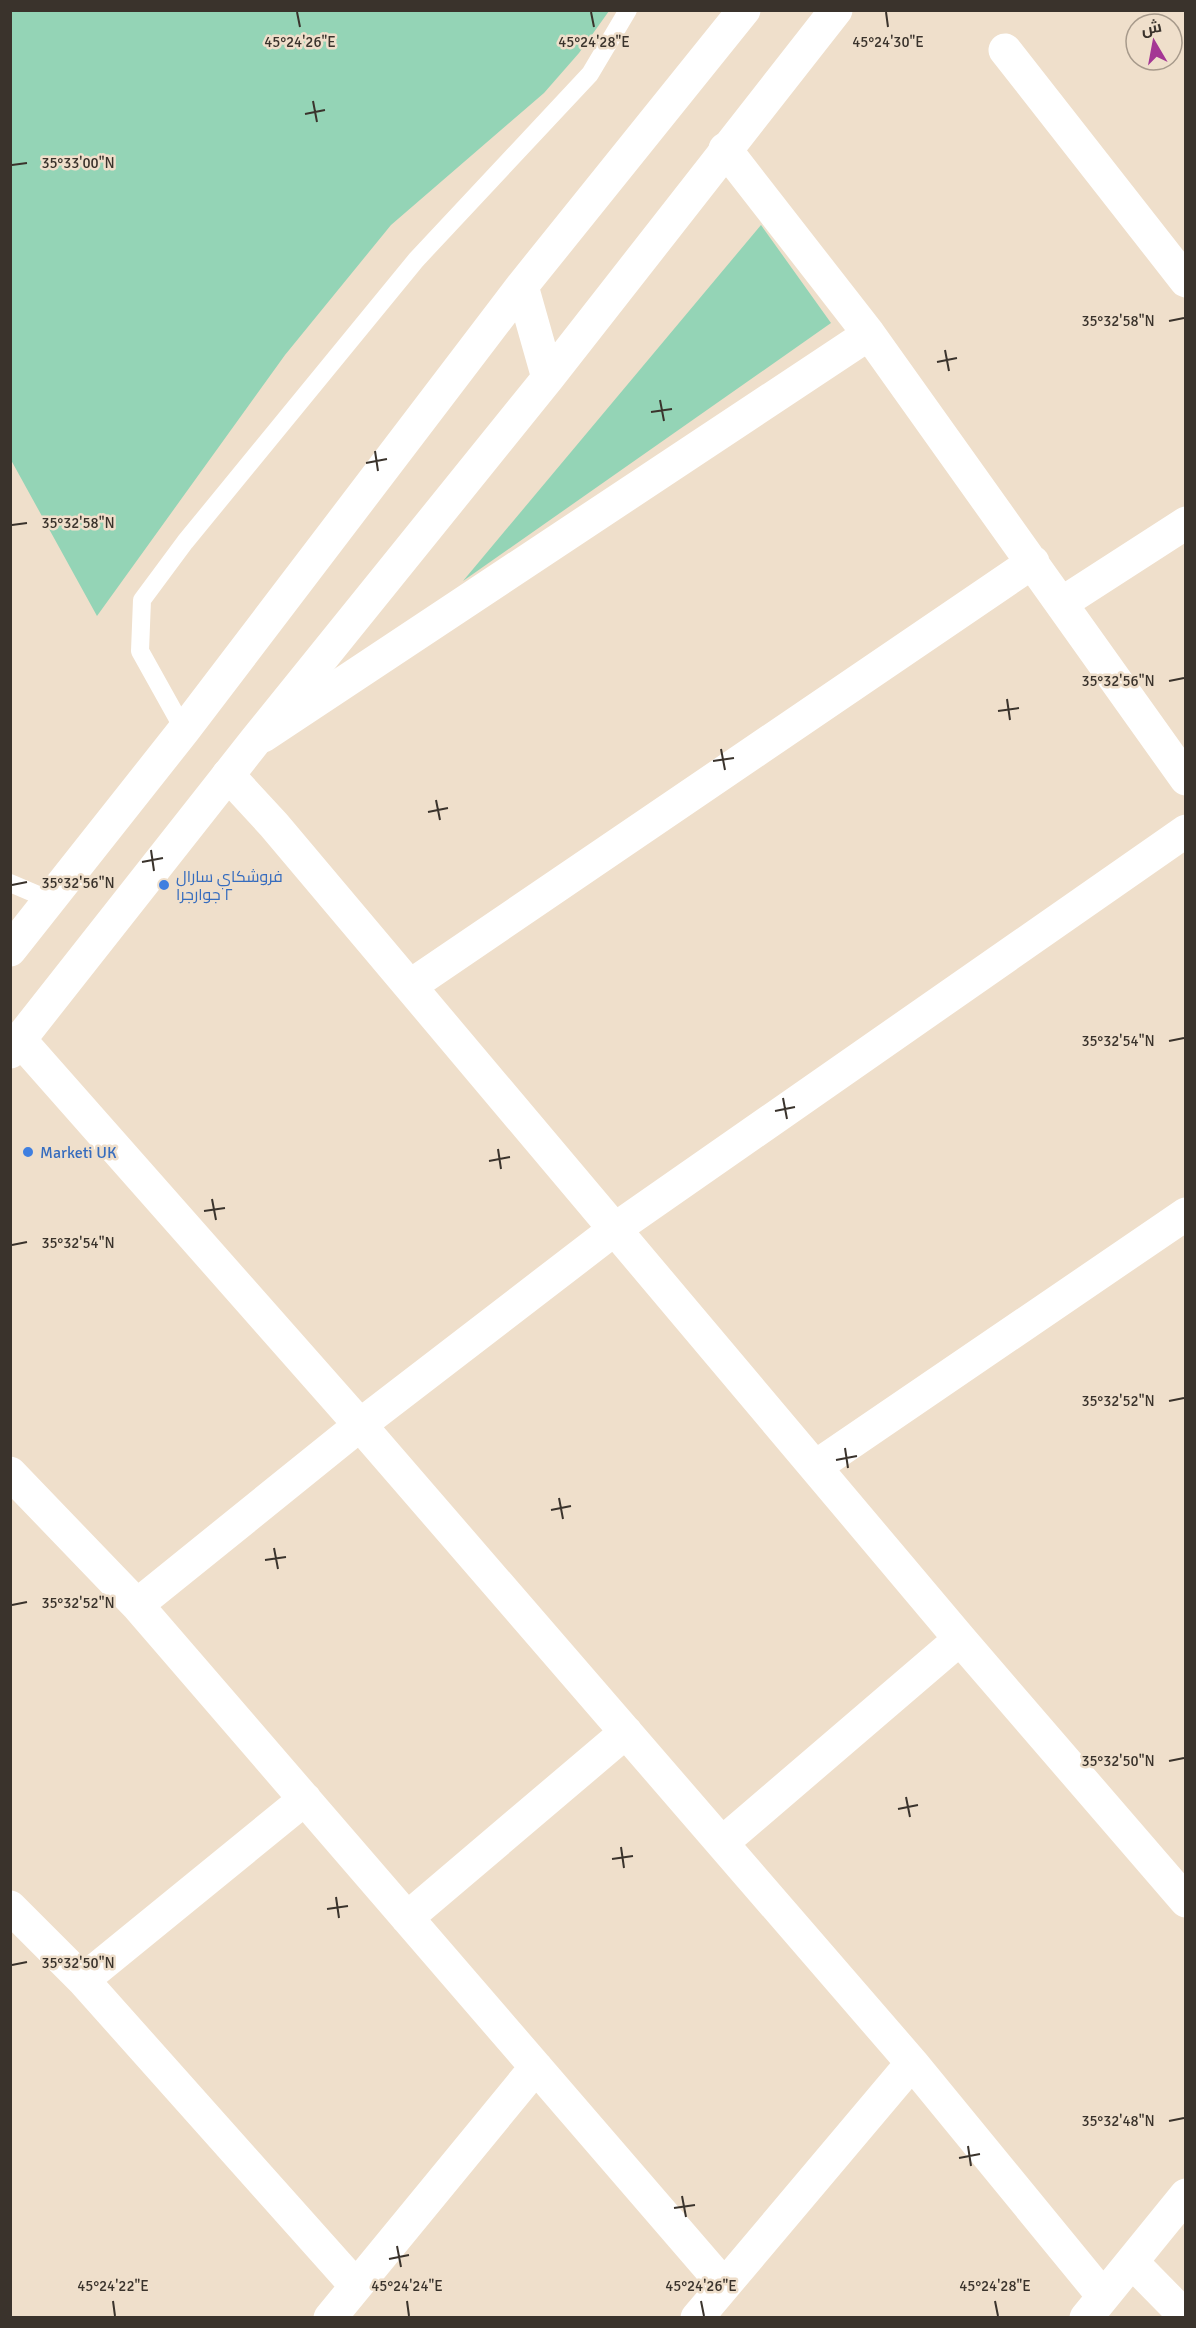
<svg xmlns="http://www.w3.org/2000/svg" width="1196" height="2328" viewBox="0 0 1196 2328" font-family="Signika,Cairo,sans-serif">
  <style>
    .green { fill: #94d4b6 }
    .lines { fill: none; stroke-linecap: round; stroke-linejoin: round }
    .service { stroke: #fff; stroke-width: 18 }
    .minor { stroke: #fff; stroke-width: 33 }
    .secondary { stroke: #fff; stroke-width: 33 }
    .ticks { fill: none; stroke: #3a332c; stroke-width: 2 }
    .shop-dot { fill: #3f7fe0; stroke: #efdfcb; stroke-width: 2 }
    .labels { text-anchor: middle; stroke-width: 5; stroke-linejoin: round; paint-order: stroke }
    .shop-label { font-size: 16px; fill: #366cbe; stroke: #efdfcb; text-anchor: start }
    .ticks-label { font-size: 15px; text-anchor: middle; fill: #3a332c; stroke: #efdfcb; stroke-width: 5; stroke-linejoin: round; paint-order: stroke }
  </style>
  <rect width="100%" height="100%" fill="#efdfcb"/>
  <path class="green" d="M10 11H609L579 53 544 93 391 225 285 355 97 616 11 460Z
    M761 225 831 323 463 581Z"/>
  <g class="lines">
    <path class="service" d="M184 730 140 651 142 600 185 542 416 260 590 74 628 10
      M10 883 50 900"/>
    <path class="minor" d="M1005 50 1186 281
      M725 149 869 334 1186 779
      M1062 603 1186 523
      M263 736 869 334
      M228 775 274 825 960 1639 1186 1901
      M410 986 1033 562
      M20 1040 360 1425 912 2063 1103 2296
      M815 1467 1186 1214
      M10 1473 137 1605 724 2285
      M137 1605 360 1425 615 1229 1186 831
      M722 1843 960 1639
      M10 1907 83 1980 356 2286
      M407 1918 626 1732
      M83 1980 305 1799
      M1132 2262 1186 2317
      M330 2318 536 2067
      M697 2318 912 2063
      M1086 2318 1186 2195"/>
    <path class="secondary" d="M522 286 548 378
      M10 950 184 730 522 286 744 10
      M10 1052 255 741 548 378 836 10"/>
  </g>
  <path class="ticks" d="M297 12 300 27M591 12 594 27M886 12 888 27M313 101 317 122M305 114 325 110M12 165 27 163M1169 321 1184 318M945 350 949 371M937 362 957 358M660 400 664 421M651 412 672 409M375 451 378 471M366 463 387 459M12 525 27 523M1169 681 1184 678M1007 699 1010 720M998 711 1019 708M721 749 725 770M713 761 734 758M436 800 440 820M428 812 448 808M151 850 154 871M142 862 163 858M12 885 27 882M1169 1041 1184 1038M783 1098 787 1119M775 1111 795 1107M498 1149 501 1169M489 1161 510 1157M212 1199 216 1220M204 1211 225 1208M12 1245 27 1242M1169 1401 1184 1398M845 1448 848 1468M836 1460 857 1456M559 1498 563 1519M551 1510 571 1506M274 1548 278 1569M265 1560 286 1557M12 1605 27 1602M1169 1761 1184 1758M906 1797 910 1817M898 1809 918 1805M621 1847 624 1868M612 1859 633 1856M336 1897 339 1918M327 1909 348 1906M12 1965 27 1962M1169 2121 1184 2118M968 2146 971 2166M959 2158 980 2154M682 2196 686 2217M674 2208 695 2205M397 2246 401 2267M389 2259 409 2255M113 2301 115 2316M407 2301 409 2316M701 2301 704 2316M995 2301 998 2316"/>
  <g class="shop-dot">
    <circle cx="164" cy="885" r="6"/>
    <circle cx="28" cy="1152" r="6"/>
  </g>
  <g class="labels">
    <g class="shop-label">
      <text x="176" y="882">فروشكاي سارال<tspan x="176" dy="18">٢ جوارجرا</tspan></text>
      <text x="40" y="1158">Marketi UK</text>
    </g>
  </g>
  <g class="ticks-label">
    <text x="300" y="47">45°24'26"E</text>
    <text x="594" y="47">45°24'28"E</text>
    <text x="888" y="47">45°24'30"E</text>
    <text x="78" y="168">35°33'00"N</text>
    <text x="1118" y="326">35°32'58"N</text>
    <text x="78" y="528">35°32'58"N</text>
    <text x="1118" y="686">35°32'56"N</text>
    <text x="78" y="888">35°32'56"N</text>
    <text x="1118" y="1046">35°32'54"N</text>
    <text x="78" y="1248">35°32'54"N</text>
    <text x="1118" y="1406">35°32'52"N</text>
    <text x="78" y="1608">35°32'52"N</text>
    <text x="1118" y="1766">35°32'50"N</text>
    <text x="78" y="1968">35°32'50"N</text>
    <text x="1118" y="2126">35°32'48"N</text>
    <text x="113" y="2291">45°24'22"E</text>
    <text x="407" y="2291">45°24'24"E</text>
    <text x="701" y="2291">45°24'26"E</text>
    <text x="995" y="2291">45°24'28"E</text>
  </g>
  <rect width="1196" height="2328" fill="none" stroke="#3a332c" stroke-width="24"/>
  <g transform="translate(1154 42) rotate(350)"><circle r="28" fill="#efdfcb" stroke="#a79a8b" stroke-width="1.5"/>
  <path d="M0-4.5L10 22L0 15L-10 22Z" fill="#a43694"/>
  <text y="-9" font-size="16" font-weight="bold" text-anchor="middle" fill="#3a332c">ش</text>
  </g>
</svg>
